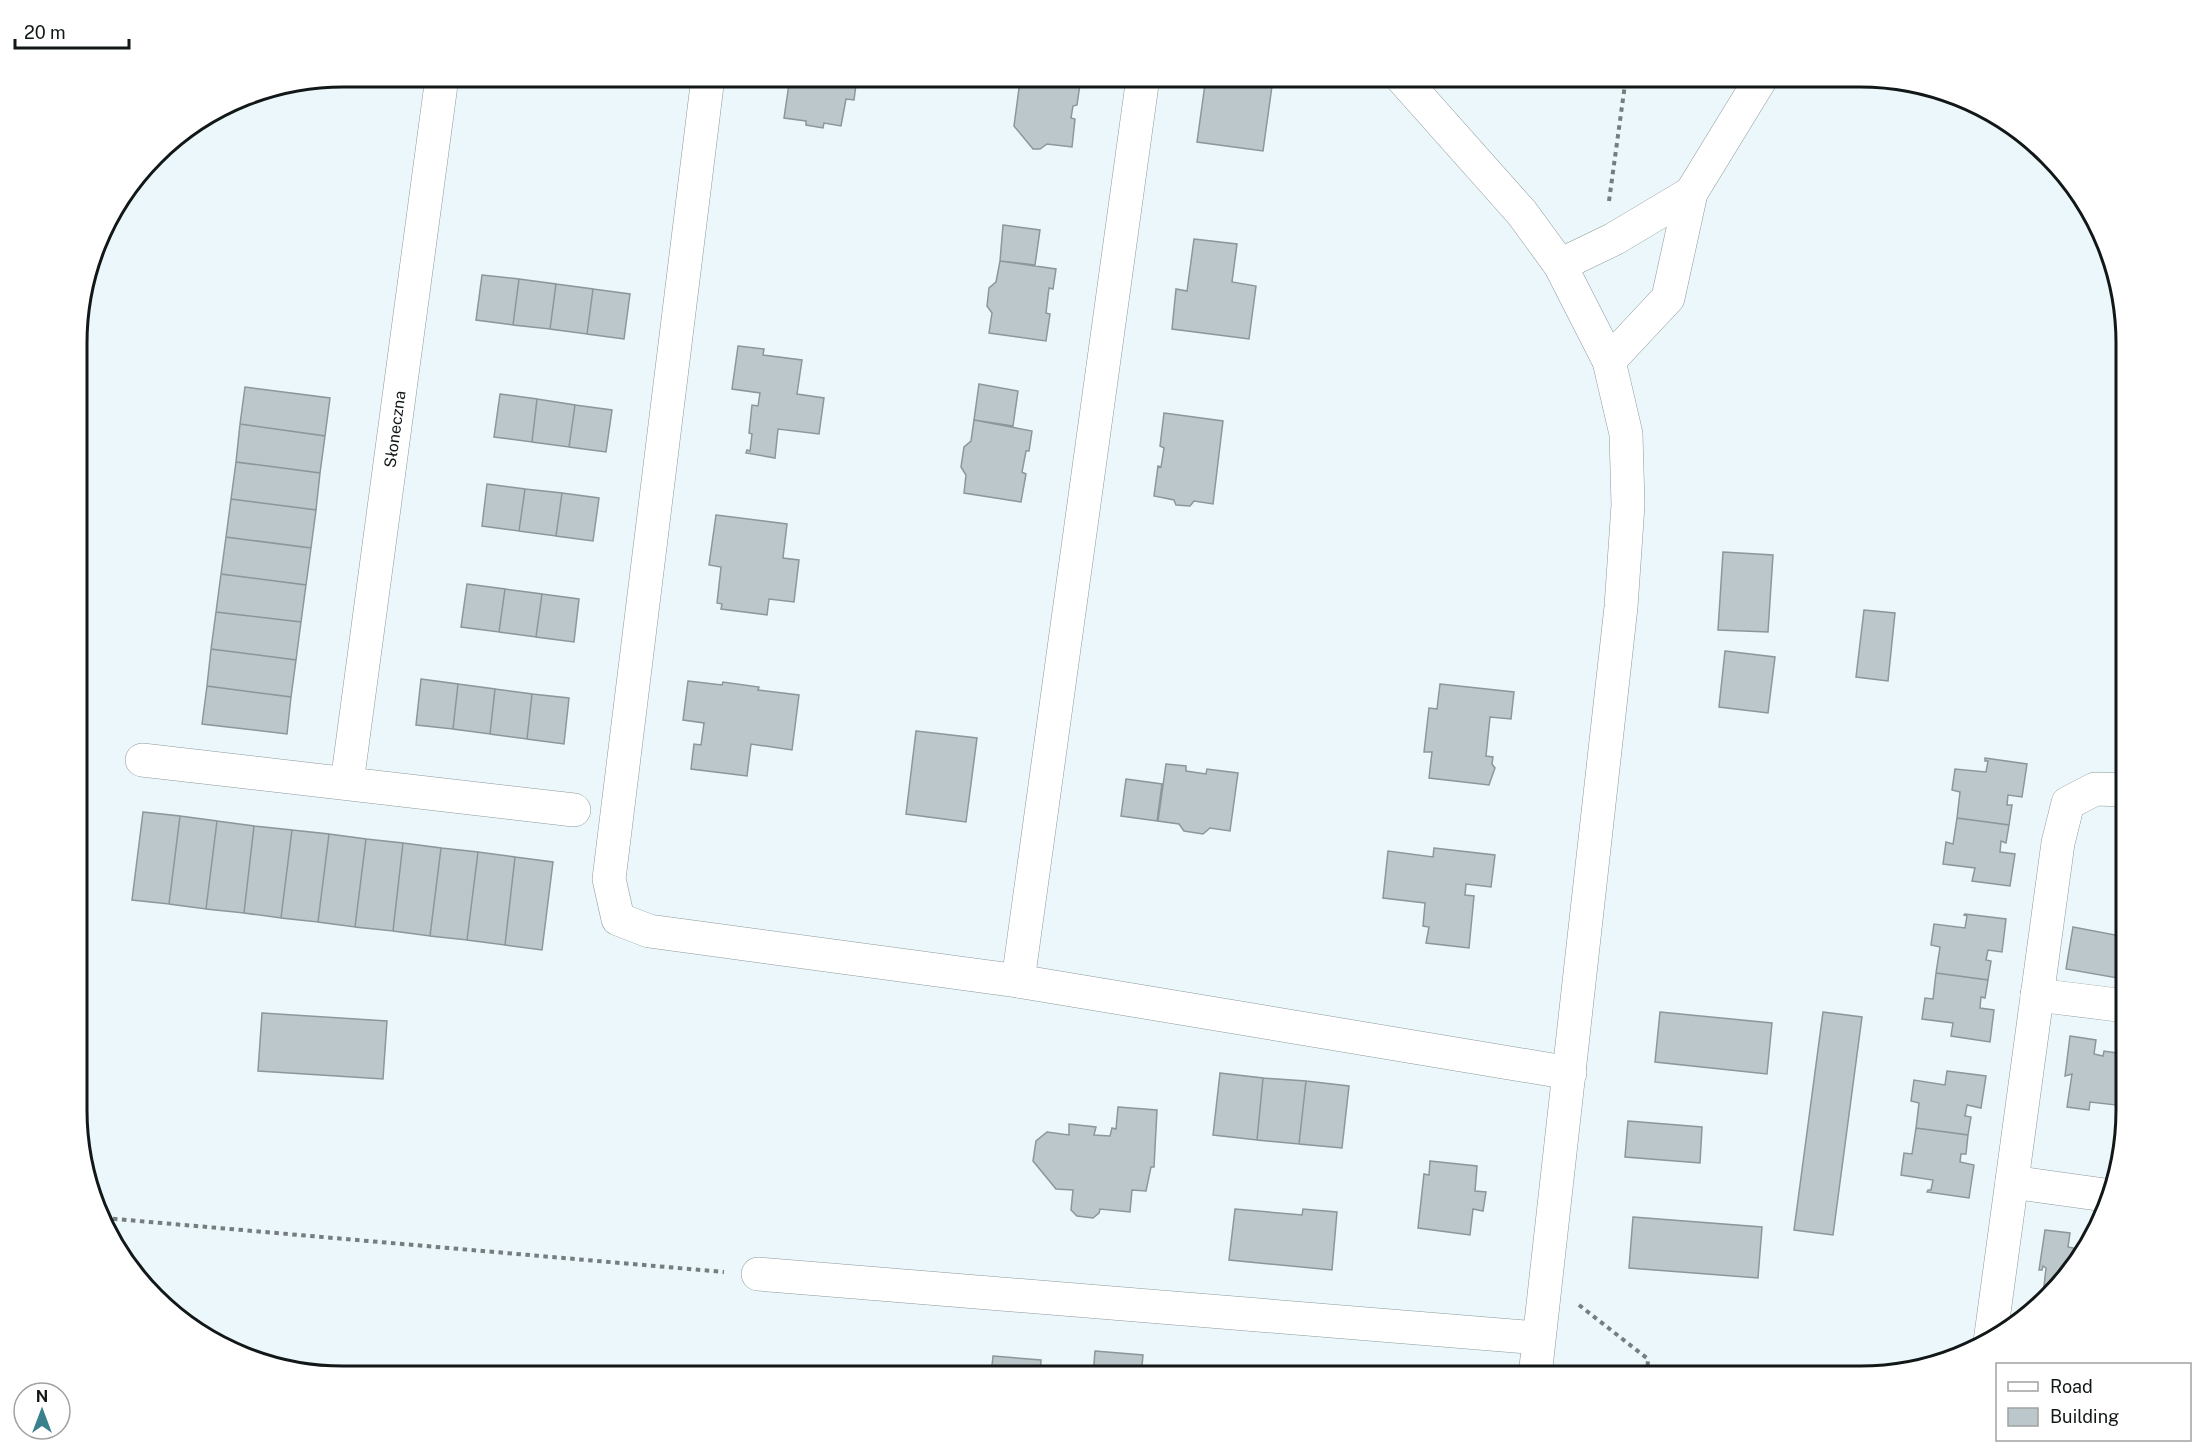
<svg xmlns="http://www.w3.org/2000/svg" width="2203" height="1453" viewBox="0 0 2203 1453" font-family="'Public Sans',sans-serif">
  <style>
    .building { fill: #bbc7ca; stroke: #8b9799; stroke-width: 1.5 }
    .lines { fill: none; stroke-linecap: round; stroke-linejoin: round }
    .minor-casing { stroke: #8d999b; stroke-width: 34 }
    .path { stroke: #757d7f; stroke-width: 4; stroke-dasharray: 4.5 4.5; stroke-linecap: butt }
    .minor { stroke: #fff; stroke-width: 33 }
    .labels { text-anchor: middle; stroke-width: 6; stroke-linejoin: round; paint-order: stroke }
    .street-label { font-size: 16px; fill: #121717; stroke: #fff }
    .rim { fill: none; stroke: #121717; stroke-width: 3 }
  </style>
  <rect width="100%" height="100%" fill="#ebf7fa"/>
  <path class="building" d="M790 77H857L854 100 846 99 841 126 824 123 823 128 806 125V121L784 118Z
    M1034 77H1081L1077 105 1073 106 1071 118 1075 119 1072 147 1047 144 1040 149H1033L1014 126 1020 81 1033 82Z
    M1206 77H1242L1241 82 1272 86 1263 151 1197 142Z
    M1003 225 1040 230 1035 265 1000 261Z
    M1194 239 1237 244 1232 282 1256 286 1249 339 1172 329 1176 289 1187 291Z
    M1000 261 1056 269 1053 289 1049 288 1046 313 1050 314 1046 341 989 333 992 313 987 306 989 288 996 282Z
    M482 275 519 279 513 325 476 320Z
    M519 279 556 284 550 329 513 325Z
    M556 284 593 289 587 334 550 329Z
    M593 289 630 294 624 339 587 334Z
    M738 346 764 349 763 355 802 360 797 394 824 398 819 434 778 429 775 458 746 453 747 450 750 451 752 434 749 433 752 405 758 406 760 393 732 389Z
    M979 384 1018 391 1013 426 974 420Z
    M245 387 330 398 325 436 240 424Z
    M500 394 537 399 532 442 494 437Z
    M537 399 575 405 569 447 532 442Z
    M575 405 612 410 606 452 569 447Z
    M1164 413 1223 421 1213 504 1194 501 1190 506 1176 505 1174 500 1154 496 1158 466 1161 467 1164 448 1160 446Z
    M974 420 1032 431 1029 451H1026L1022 472 1026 474 1021 502 964 493 966 475 961 467 964 447 971 441Z
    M240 424 325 436 320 473 236 462Z
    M236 462 320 473 316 510 231 499Z
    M487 484 525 489 519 531 482 526Z
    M525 489 562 493 556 536 519 531Z
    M562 493 599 498 593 541 556 536Z
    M231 499 316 510 311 548 226 537Z
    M716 515 787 524 783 558 799 560 794 602 769 599 767 615 721 609 722 604 717 603 721 567 709 565Z
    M226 537 311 548 306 585 221 574Z
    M1723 552 1773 555 1768 632 1718 630Z
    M221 574 306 585 301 622 216 612Z
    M467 584 505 589 499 632 461 627Z
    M505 589 542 594 536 637 499 632Z
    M542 594 579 599 574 642 536 637Z
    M1864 610 1895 613 1888 681 1856 677Z
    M216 612 301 622 296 660 211 649Z
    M211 649 296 660 291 697 207 686Z
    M1725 651 1775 657 1768 713 1719 707Z
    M421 679 458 684 453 729 416 725Z
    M688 681 722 685 723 682 759 687 758 690 799 695 792 750 751 744 747 776 691 769 694 744 701 745 704 723 683 720Z
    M458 684 495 689 490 734 453 729Z
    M1440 684 1514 692 1511 719 1490 717 1486 756 1493 757 1492 764 1495 768 1489 785 1429 778 1432 752H1424L1429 708 1437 709Z
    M207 686 291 697 287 734 202 724Z
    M495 689 532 694 527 739 490 734Z
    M532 694 569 698 564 744 527 739Z
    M916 731 977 738 966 822 906 814Z
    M1985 758 2027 764 2022 797 2008 795 2007 805H2012L2009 825 1957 818 1960 792 1952 790 1955 769 1986 772 1988 761H1985Z
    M1166 764 1186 766V771L1206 774 1207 769 1238 773 1230 831 1210 828 1203 834 1184 831 1179 824 1158 821Z
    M1126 779 1162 784 1157 821 1121 816Z
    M143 812 180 816 169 904 132 900Z
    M180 816 217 821 206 909 169 904Z
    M1957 818 2009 825 2006 843 2001 841 2000 852 2015 854 2010 886 1972 881 1975 868 1943 864 1946 842 1953 844Z
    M217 821 254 826 244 913 206 909Z
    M254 826 292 830 281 918 244 913Z
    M292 830 329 834 318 922 281 918Z
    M329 834 366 839 355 927 318 922Z
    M366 839 403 843 393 931 355 927Z
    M403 843 441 848 430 936 393 931Z
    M441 848 478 852 467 940 430 936Z
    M1434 848 1495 855 1491 887 1466 884 1465 895 1474 896 1469 948 1426 943 1429 927 1423 926 1425 903 1383 898 1388 851 1433 857Z
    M478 852 515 857 505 945 467 940Z
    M515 857 553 862 542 950 505 945Z
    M1965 914 2006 919 2002 952 1988 950 1986 960 1991 961 1988 980 1936 973 1940 947 1931 945 1934 924 1965 928 1967 916 1964 915Z
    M2073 927 2126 937V962L2123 979 2066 969Z
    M1936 973 1988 980 1985 998 1981 997 1980 1008 1994 1010 1990 1042 1951 1036 1953 1023 1922 1019 1925 998 1933 999Z
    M1660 1012 1772 1023 1767 1074 1655 1062Z
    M1823 1012 1862 1017 1833 1235 1794 1230Z
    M262 1013 387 1021 383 1079 258 1071Z
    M2070 1036 2096 1040 2094 1054 2103 1056 2104 1051 2123 1054 2116 1105 2090 1102 2089 1110 2067 1107 2072 1074 2065 1076Z
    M2123 1054H2126V1107L2116 1105Z
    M1947 1071 1986 1076 1981 1108 1967 1105 1965 1116 1971 1117 1968 1135 1916 1128 1919 1103 1911 1101 1914 1080 1945 1085Z
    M1220 1073 1263 1078 1257 1140 1213 1135Z
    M1263 1078 1306 1081 1299 1144 1257 1140Z
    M1306 1081 1349 1086 1342 1148 1299 1144Z
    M1118 1107 1157 1110 1154 1167H1151L1146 1191 1132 1190 1130 1212 1100 1209 1099 1213 1093 1218 1077 1216 1071 1210 1073 1190 1056 1189 1033 1161 1036 1141 1047 1132 1069 1135V1124L1096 1127 1094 1135 1110 1136 1112 1128 1116 1129Z
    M1628 1121 1702 1127 1700 1163 1625 1157Z
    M1916 1128 1968 1135 1966 1154H1961L1960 1162 1974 1165 1969 1198 1927 1192 1928 1190H1931L1933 1180 1901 1175 1904 1153 1912 1154Z
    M1430 1161 1477 1166 1475 1191 1486 1192 1483 1211 1473 1209 1470 1235 1418 1228 1424 1174 1429 1175Z
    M1235 1209 1302 1215 1303 1209 1337 1212 1332 1270 1229 1260Z
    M1633 1217 1762 1227 1758 1278 1629 1268Z
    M2045 1230 2070 1233 2068 1247 2078 1249V1245L2088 1246 2081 1258 2043 1295 2046 1268 2043 1266 2042 1270H2039Z
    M1095 1351 1143 1355 1141 1376H1093Z
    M993 1356 1041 1360 1040 1376H969V1373L991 1375Z"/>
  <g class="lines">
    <g class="minor-casing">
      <g id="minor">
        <path d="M708 77 609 879 618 919 649 931 1018 981"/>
        <path d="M1143 77 1018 981 1570 1073"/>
        <path d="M1401 77 1522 213 1560 265 1609 361 1626 434 1628 505 1621 607 1535 1376"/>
        <path d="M1560 265 1614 239 1691 193"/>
        <path d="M1609 361 1668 298 1691 193 1762 77"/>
        <path d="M142 760 574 810"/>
        <path id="s1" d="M347 783 442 77"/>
        <path d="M2037 995 2126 1006"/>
        <path d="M2012 1182 2112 1196"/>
        <path d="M758 1274 1538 1338"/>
        <path d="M1990 1342 2058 843 2068 803 2095 789 2126 790"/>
      </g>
    </g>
    <path class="path" d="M1609 201 1626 77
      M104 1218 724 1272
      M1579 1305 1648 1359 1647 1376"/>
    <use href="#minor" class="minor"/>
  </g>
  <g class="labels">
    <g class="street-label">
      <text dy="6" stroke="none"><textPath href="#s1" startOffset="357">Słoneczna</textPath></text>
    </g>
  </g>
  <path d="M0 0H2203V1453H0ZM343 87H1860A256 256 0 0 1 2116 343V1110A256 256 0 0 1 1860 1366H343A256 256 0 0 1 87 1110V343A256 256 0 0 1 343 87Z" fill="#fff" fill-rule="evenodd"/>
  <path class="rim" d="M343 87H1860A256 256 0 0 1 2116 343V1110A256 256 0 0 1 1860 1366H343A256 256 0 0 1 87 1110V343A256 256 0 0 1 343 87Z"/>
  <rect x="1996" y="1363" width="195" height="78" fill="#ffffff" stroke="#a0a2a2" stroke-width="1.5"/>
  <rect x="2008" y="1382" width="30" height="9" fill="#ffffff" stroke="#a0a2a2" stroke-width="1.5"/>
  <text x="2050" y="1393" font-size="18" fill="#121717">Road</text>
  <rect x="2008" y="1408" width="30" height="18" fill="#bbc7ca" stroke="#a0a2a2" stroke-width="1.5"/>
  <text x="2050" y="1423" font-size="18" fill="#121717">Building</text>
  <g transform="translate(42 1411)"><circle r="28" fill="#ffffff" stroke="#a0a2a2" stroke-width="1.5"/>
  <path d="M0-4.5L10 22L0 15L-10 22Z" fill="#3b808d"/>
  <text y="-9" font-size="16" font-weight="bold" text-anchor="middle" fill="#121717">N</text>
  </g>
  <path d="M15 39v9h114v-9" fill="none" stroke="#121717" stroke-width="3"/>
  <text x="24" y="39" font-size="18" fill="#121717" stroke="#ffffff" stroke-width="4.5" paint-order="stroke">20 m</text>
</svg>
